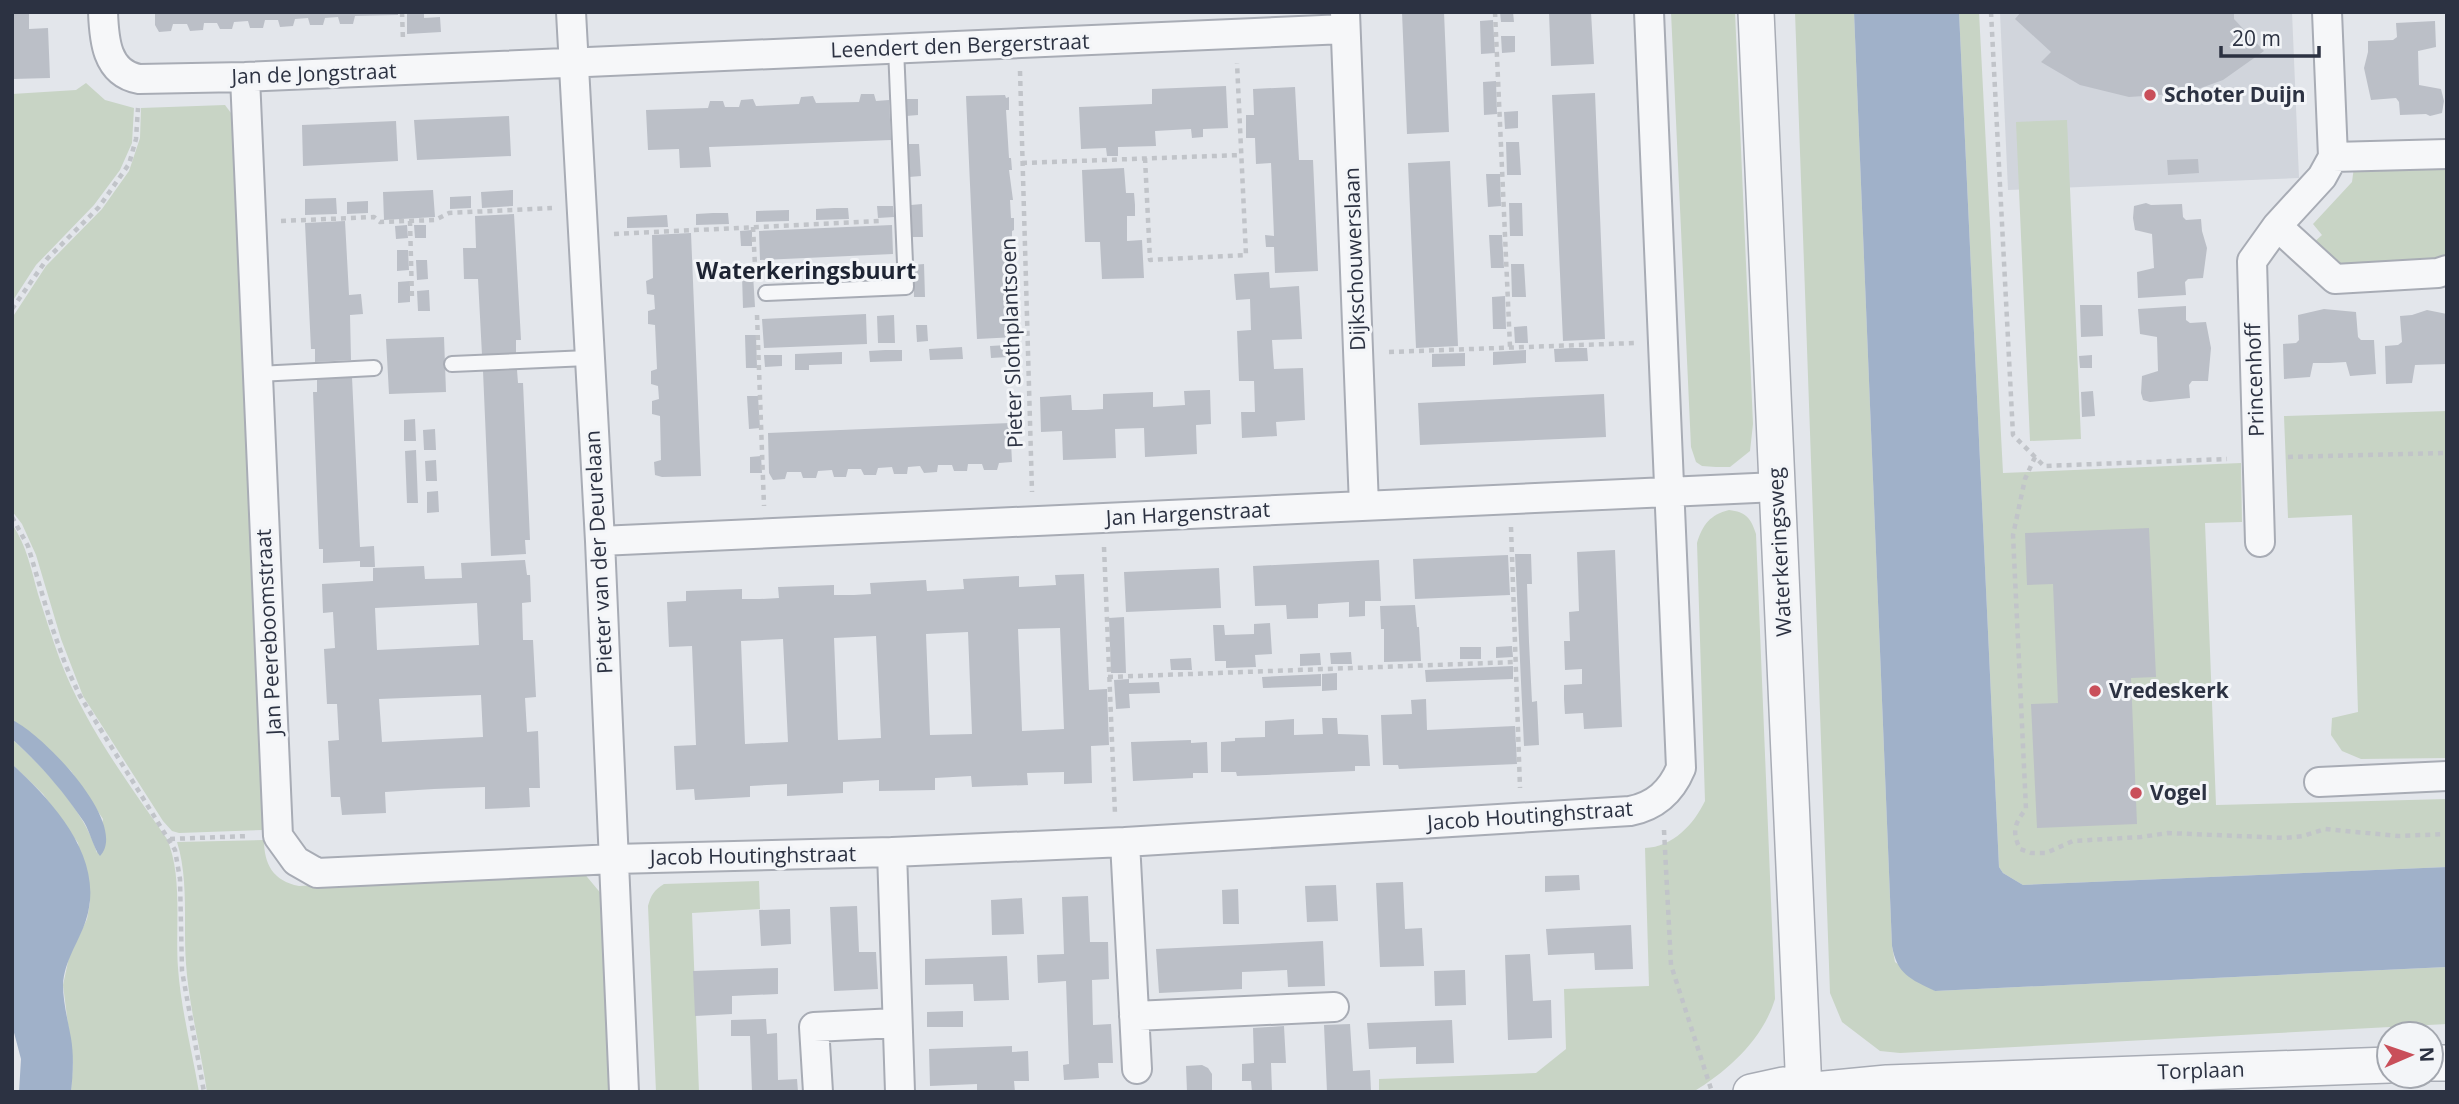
<svg xmlns="http://www.w3.org/2000/svg" width="2459" height="1104" viewBox="0 0 2459 1104" font-family="'Open Sans',sans-serif">
  <style>
    .built { fill: #d1d5dc }
    .green { fill: #c8d4c5 }
    .water { fill: #a0b1c9 }
    .building { fill: #bbbfc7; fill-rule: evenodd }
    .lines { fill: none; stroke-linecap: round; stroke-linejoin: round }
    .service-casing { stroke: #a8acb5; stroke-width: 18 }
    .minor-casing { stroke: #a8acb5; stroke-width: 32 }
    .tertiary-casing { stroke: #a8acb5; stroke-width: 38 }
    .path { stroke: #c1c4c9; stroke-width: 4.5; stroke-dasharray: 5 5; stroke-linecap: butt }
    .service { stroke: #f6f7f9; stroke-width: 14 }
    .minor { stroke: #f6f7f9; stroke-width: 28 }
    .tertiary { stroke: #f6f7f9; stroke-width: 35 }
    .poi-dot { fill: #c94f5a; stroke: #f3f5f8; stroke-width: 2.5 }
    .labels { text-anchor: middle; stroke-width: 6; stroke-linejoin: round; paint-order: stroke }
    .street-label { font-size: 21px; fill: #2c3242; stroke: #f3f5f8 }
    .poi-label { font-size: 21px; font-weight: bold; fill: #2c3242; stroke: #f3f5f8; text-anchor: start }
    .neighbourhood-label { font-size: 23px; font-weight: bold; fill: #1e2433; stroke: #f3f5f8 }
  </style>
  <rect width="100%" height="100%" fill="#e3e6eb"/>
  <path class="built" d="M2000 12H2292L2299 178 2008 190Z"/>
  <path class="green" d="M1671 12H1735L1753 424 1750 451 1730 467H1716L1702 466 1696 462 1691 447Z
    M1795 12H1854L1892 946 1895 962 1935 991 2447 967V1024L1900 1053 1880 1051 1842 1022 1830 993Z
    M1959 12H1979L2003 473 2241 463 2242 522 2205 523 2216 805 2447 799V867L2023 885 2003 873 1999 867Z
    M86 83 105 100 134 108 132 143 120 170 94 205 36 265 12 302V94L76 90Z
    M225 105 231 113 232 122 263 830 179 833 172 831 163 821 83 696 61 639 36 555 22 524 12 511V318L46 266 102 209 129 171 140 138 141 108Z
    M2067 120 2081 439 2030 441 2016 122Z
    M2433 163 2447 168V257L2437 262 2335 267 2312 244 2322 235 2313 224 2352 182 2354 167Z
    M2447 411V758L2361 759 2342 751 2331 735 2332 718 2358 712 2352 515 2288 518 2284 416Z
    M1729 510C1746 512 1751 518 1756 534L1775 999C1763 1039 1728 1071 1693 1092H1379V1079L1536 1073 1566 1049 1564 989 1649 986 1645 848C1673 847 1694 824 1705 801L1697 543C1703 524 1710 515 1729 510Z
    M12 524C27 546 31 569 38 594 45 616 52 638 60 660 85 725 128 783 167 839 183 876 175 927 178 968 181 1009 192 1051 199 1092H71L73 1064 63 985 69 957 87 919 90 903 78 843 43 794 12 764V739C44 768 85 811 97 853L103 819 71 771 12 720Z
    M264 840C264 864 273 881 299 886L551 875 578 866 603 896 610 1092H207C201 1050 189 1007 186 964 183 924 189 880 177 842Z
    M759 881 760 909 692 913 699 1092H656L648 906C651 895 654 890 664 884Z"/>
  <path class="water" d="M1854 12H1959L1999 867 2003 873 2023 885 2447 867V967L1935 991C1910 979 1897 974 1892 946Z
    M12 720C42 733 130 824 100 856 94 849 90 832 84 822 64 792 39 763 12 739Z
    M12 764C53 802 106 858 86 920 79 942 64 961 63 985 63 1002 68 1021 71 1038 74 1056 73 1074 71 1092H19L21 1059 12 1025Z"/>
  <path class="building" d="M12 12H29V29L48 28 50 78 12 79Z
    M155 12H398V15L355 16 353 24H340L338 17 325 18 323 25H310L308 18 295 19 293 26 280 27 278 20H265L263 28H250L248 21 234 22 232 29H220L217 23H204L203 30 190 31 187 24H173L171 31 159 32 155 25Z
    M407 12H424V18L440 17 441 32 407 34Z
    M1402 12H1444L1449 132 1407 134Z
    M1500 12H1513L1514 22H1501Z
    M1549 12H1591L1594 64 1551 66Z
    M2021 12H2234V19L2264 51 2223 80 2187 93 2129 97 2080 85 2041 62 2051 52 2015 19Z
    M1493 20 1495 53 1481 54 1480 21Z
    M2435 21 2436 47 2418 51 2419 85 2441 89 2444 101 2442 113 2430 116 2426 114 2400 115 2399 102 2396 98 2371 100 2364 68 2368 52V41L2393 40 2397 37 2396 23Z
    M1501 36H1515V52L1502 53Z
    M1496 81 1497 114 1484 115 1483 82Z
    M1226 86 1228 128 1203 129V137L1192 138 1191 129 1155 131 1156 146 1118 147V156H1107L1106 148 1081 149 1079 107 1152 104V89Z
    M1295 87 1299 160H1313L1318 271 1275 273 1274 247H1266L1265 235 1274 236 1271 163 1256 164 1255 138H1246V115H1254L1253 89Z
    M1595 93 1605 339 1563 341 1552 95Z
    M861 94H874L876 101 889 100 891 140 709 147 711 167 680 168 679 149 648 150 646 110 708 108 710 101H723L725 107H739L741 100 753 99 756 106 799 104 801 97 813 96 816 103 859 102Z
    M1005 95 1006 98 1009 97V110H1006L1009 158H1011L1012 170H1009L1013 200H1010L1011 218H1014V230L1012 231V248H1015L1013 278H1017V291H1014L1018 321H1015L1016 337 977 339 966 96Z
    M906 99H918V115L906 116Z
    M1518 111V128L1505 129 1504 112Z
    M509 116 511 156 417 160 414 120Z
    M396 121 398 161 303 166 302 125Z
    M1506 142H1519L1521 175H1507Z
    M908 144H919L921 176 909 177Z
    M2198 159 2199 173 2168 175 2167 160Z
    M1450 161 1458 346 1416 348 1408 163Z
    M1124 168 1126 193H1134L1135 205V216H1127V241L1142 240 1144 278 1102 279 1100 242H1085L1082 170Z
    M1486 174H1500L1501 206 1488 207Z
    M433 190 435 217 384 220 383 192Z
    M513 190V206L482 208 481 192Z
    M471 196V208L450 209V197Z
    M336 198 337 214 305 215V199Z
    M368 201V213L347 214V202Z
    M1509 203H1522L1523 236H1510Z
    M2146 203 2151 205 2182 204 2183 217 2186 220 2201 219 2202 231 2207 248 2203 278 2188 279 2185 282 2186 295 2138 298 2137 272 2154 268 2152 234 2135 230 2133 218 2134 206Z
    M922 204 923 237H912L911 205Z
    M877 206H893L894 217 878 218Z
    M834 208H848L849 219 816 220V209Z
    M789 210V221L756 222V211Z
    M713 213H728L729 224 696 225V214Z
    M514 214 521 340H516V354L482 355 478 279H464L463 248H476L475 216Z
    M667 215 668 227 627 228V217Z
    M345 221 349 295 361 294 363 314 350 315 351 360 315 362V349H311L305 223Z
    M407 225 408 238 396 239 395 226Z
    M414 225H426V238H415Z
    M892 225 893 254 760 260 759 231Z
    M752 230V246H741L740 231Z
    M691 233 701 476 662 477 655 475 654 462 661 460 660 416 652 414V401L659 399 658 386 651 384V371L657 369 655 325 648 324V311L655 309 654 295 647 294 646 281 653 278 652 235Z
    M1489 235H1502L1504 268H1491Z
    M397 250H408L409 270 397 271Z
    M416 260H427L428 279 417 280Z
    M924 264 925 297H914L913 265Z
    M1511 264H1524L1526 297H1512Z
    M1269 272 1270 288 1299 286 1302 339 1272 340 1273 355 1274 369 1303 368 1305 420 1276 422 1277 436 1242 438 1241 412H1255L1254 381H1239L1237 331 1251 330 1250 299 1236 300 1234 274Z
    M753 274 755 307 743 308 742 275Z
    M410 281V302L398 303V282Z
    M429 290 430 311H418L417 291Z
    M1505 296 1506 329H1493L1492 297Z
    M2080 305H2102L2103 336 2081 337Z
    M2186 306V320L2190 323 2206 322 2211 348 2208 381H2192L2189 385 2190 398 2150 402 2143 400 2141 393 2142 376 2158 371 2157 337 2140 334 2138 309Z
    M2324 309 2356 312 2358 337 2361 340H2374L2376 374 2350 376 2346 362 2329 363H2313L2310 377 2284 379 2283 344 2296 343 2299 340 2298 315Z
    M2427 310 2447 314V364L2415 365 2412 383 2386 384 2385 346 2398 345 2402 342 2400 316 2412 315Z
    M866 314 867 344 764 348 762 319Z
    M894 315 895 343H878L877 316Z
    M916 325H927L928 341 917 342Z
    M1527 326 1528 343H1515L1514 327Z
    M745 335H756L757 368H746Z
    M444 337 446 392 389 394 386 339Z
    M1007 345 1008 357 991 358 990 346Z
    M962 347 963 359 930 360 929 349Z
    M1571 348H1587L1588 361 1555 362 1554 349Z
    M885 350H902V361L870 362 869 351Z
    M1526 350V363L1493 365V352Z
    M842 352V364L809 365V370H795V354Z
    M1465 353V366L1432 367V354Z
    M764 355H782V366L765 367Z
    M2092 355V368H2080L2079 356Z
    M517 370 518 383H523L530 540H525L526 554 491 556 483 371Z
    M352 377 360 547 374 546 375 567H360V561L323 563V549H319L313 392H317V378Z
    M1210 390 1211 424 1196 425 1197 454 1145 457 1144 428 1115 429 1116 458 1063 460 1062 431 1041 432 1040 397 1071 395 1072 410H1087L1103 409V394L1153 392V407L1185 405 1184 391Z
    M2093 391 2095 416 2082 417 2081 392Z
    M1604 394 1606 437 1420 445 1418 403Z
    M747 396H758L760 428 749 429Z
    M415 419 416 441H404V420Z
    M1010 423 1012 462 999 463 997 470H984L982 464H968L967 471H954L952 465H938L937 472 924 473 920 466 908 467 907 474H894L892 467 878 468 876 475H864L861 469H848L846 477H834L832 470 818 471 816 478H803L801 472H787L785 479 773 480 769 473 768 433Z
    M435 429 436 450H424L423 430Z
    M416 450 418 503H407L405 451Z
    M761 456 762 473H750V457Z
    M436 460 437 481H426L425 461Z
    M438 491 439 512 427 513V492Z
    M2149 528 2156 677 2131 678 2137 824 2037 828 2031 704 2058 703 2053 584 2027 585 2025 533Z
    M1615 550 1622 727 1584 729 1583 713 1565 714 1564 699V685L1582 684V669L1565 670 1564 641H1570L1569 612 1579 611 1577 552Z
    M1515 554H1531L1532 584H1527L1529 642 1532 702 1537 701 1539 745 1524 746Z
    M1508 555 1510 595 1415 599 1413 559Z
    M525 560 527 575H530L531 602 522 603 523 640H533L536 697 525 698 527 732 538 731 540 788H529L530 807 485 809V787L434 789 385 792 386 813 342 815 340 797H331L328 741 339 740 337 704H327L324 649 335 648 333 612 323 613 322 584 373 581V568L424 566 425 579 462 578 461 563ZM477 603 479 645 377 650 375 608ZM481 695 483 737 382 742 379 699Z
    M1379 560 1381 601H1365V616L1349 617V602L1318 604V618L1287 619 1286 605 1255 606 1253 566Z
    M1219 568 1221 608 1126 612 1124 572Z
    M1084 574 1089 690 1107 689 1109 745 1091 746 1092 783 1064 784V772L1027 773 1028 785 972 787 971 776 935 778V790L879 791V780L843 782V793L787 796V784L750 786V797L695 800 694 789 676 790 674 746 696 745 692 646 669 647 667 602 686 601V591L742 589V599H760L779 598 778 587 834 585V595H854L871 594 870 583 926 580 927 591 964 589 963 579 1019 576V587L1056 585 1055 575ZM1060 628 1064 729 1022 731 1018 629ZM968 632 972 734 930 735 926 634ZM876 636 881 738 838 740 834 638ZM783 639 788 742 745 744 741 641Z
    M1415 605 1417 627H1419L1421 661 1384 662V629H1381L1380 606Z
    M1124 617 1126 673H1111L1109 618Z
    M1270 623 1272 654 1255 655 1256 667 1226 668V661H1215L1213 625H1224L1225 635 1254 634V624Z
    M1512 646 1513 657 1496 658V647Z
    M1460 647H1481V659H1460Z
    M1351 652 1352 664H1331L1330 653Z
    M1320 653 1321 665 1300 666V654Z
    M1191 658 1192 670H1171L1170 659Z
    M1513 666V679L1426 682 1425 670Z
    M1337 673V690L1322 691V674Z
    M1321 674V686L1263 688 1262 677Z
    M1129 679V683L1159 682 1160 693 1129 694 1130 708 1116 709 1114 680Z
    M1426 699 1427 730 1515 726 1517 764 1399 769 1398 765H1383L1381 715 1412 714 1411 700Z
    M1322 718H1337L1338 734 1368 735 1370 766H1355V771L1266 775 1237 776 1236 772H1221V742L1235 741V738L1265 737V721L1294 719V735L1323 734Z
    M1191 740V743L1207 742 1208 773H1193V778L1133 781 1131 742Z
    M1579 875 1580 890 1545 892V876Z
    M1403 882 1405 929 1422 928 1424 966 1380 967 1376 883Z
    M1336 885 1338 921 1307 922 1305 886Z
    M1238 889 1239 924H1223L1222 890Z
    M1088 896 1090 942H1108L1109 979 1092 980 1093 1025 1111 1024 1113 1063H1098L1099 1078 1064 1080 1063 1065 1069 1064 1066 981 1038 983 1037 955 1064 954 1062 897Z
    M1022 898 1024 934 992 935 991 900Z
    M857 906 859 952H876L878 989 834 991 830 907Z
    M790 909 791 944 761 946 759 910Z
    M1631 925 1633 969 1595 970 1594 953 1548 955 1546 929Z
    M1323 941 1325 986 1288 987 1287 970 1242 972V989L1159 993 1156 949Z
    M1530 954 1533 1001 1551 1000 1552 1038 1508 1040 1505 955Z
    M1007 956 1009 1000 974 1001 973 984 925 985V959Z
    M778 968V994L732 996V1014L695 1016 693 971Z
    M1465 970 1466 1005 1435 1006 1434 971Z
    M963 1011V1027H927V1012Z
    M766 1019 767 1034 777 1033 778 1080 797 1079 798 1092H752L750 1036H731V1020Z
    M1452 1020 1454 1063 1416 1064V1047L1369 1049 1367 1023Z
    M1350 1024 1353 1071 1370 1070 1371 1092H1327L1324 1025Z
    M1284 1026 1286 1063H1271L1272 1092H1252L1251 1081H1242V1064L1254 1063 1253 1028Z
    M1012 1046V1052L1028 1051 1029 1081H1014L1015 1092H977V1084L930 1086 929 1049Z
    M1202 1065 1208 1068 1212 1074V1092H1187L1186 1066Z"/>
  <g class="lines">
    <g class="service-casing">
      <path id="service" d="M766 293 906 287 896 48
        M452 364 588 358
        M258 374 374 368"/>
    </g>
    <g class="minor-casing">
      <path id="minor" d="M103 12C104 39 106 73 139 79L245 77 1345 29
        M571 12 600 541 624 1092
        M1345 12 1364 506
        M245 77 278 836 296 861 317 873 614 859 892 852 1125 842 1630 811C1655 806 1671 792 1681 768L1649 12
        M2333 157 2447 154
        M2277 226 2335 279 2438 273 2447 270
        M600 541 1777 487
        M2260 542 2252 261 2277 226 2322 177 2333 157 2327 12
        M2319 782 2447 776
        M1125 842 1137 1069
        M892 852 900 1092
        M1134 1016 1334 1007
        M818 1092 814 1027 896 1023"/>
    </g>
    <g class="tertiary-casing">
      <path id="tertiary" d="M1756 12 1804 1091
        M2431 1063H2447
        M1751 1092 1783 1085 1804 1091 1887 1083 2389 1065"/>
    </g>
    <path class="path" d="M402 12 403 41
      M1495 12 1510 347
      M1991 12 2013 435 2044 466 2227 459
      M1020 71 1032 492
      M1145 158 1150 260 1246 255 1237 63
      M1022 163 1241 155
      M281 221 374 217 380 222 435 220 449 213 552 208
      M410 221 412 299
      M753 227 755 266 758 272
      M614 234 881 221
      M12 309 47 259 99 207 129 164 136 139 138 108
      M757 315 764 506
      M1389 352 1635 343
      M2035 457 2025 479 2013 535 2026 809C2014 824 2012 832 2020 849L2031 853H2046L2073 841 2141 837 2168 833 2285 838 2303 836 2325 829 2398 836 2447 834
      M2288 457 2447 453
      M12 517 28 546 52 627 66 666 80 696 175 850 180 879 182 971 204 1092
      M1511 527 1520 788
      M1104 547 1115 814
      M1108 677 1516 662
      M1664 830 1671 965 1712 1092
      M170 839 249 836"/>
    <use href="#service" class="service"/>
    <use href="#minor" class="minor"/>
    <use href="#tertiary" class="tertiary"/>
  </g>
  <g class="poi-dot">
    <circle cx="2150" cy="95" r="7"/>
    <circle cx="2095" cy="691" r="7"/>
    <circle cx="2136" cy="793" r="7"/>
  </g>
  <g class="labels">
    <g class="street-label">
      <text transform="translate(960 46) rotate(-2)" y="7">Leendert den Bergerstraat</text>
      <text transform="translate(314 74) rotate(-2)" y="7">Jan de Jongstraat</text>
      <text transform="translate(1355 259) rotate(-92)" y="7">Dijkschouwerslaan</text>
      <text transform="translate(1012 343) rotate(-92)" y="7">Pieter Slothplantsoen</text>
      <text transform="translate(2255 380) rotate(-92)" y="7">Princenhoff</text>
      <text transform="translate(1188 514) rotate(-3)" y="7">Jan Hargenstraat</text>
      <text transform="translate(599 552) rotate(-93)" y="7">Pieter van der Deurelaan</text>
      <text transform="translate(1780 552) rotate(-93)" y="7">Waterkeringsweg</text>
      <text transform="translate(269 632) rotate(-93)" y="7">Jan Peereboomstraat</text>
      <text transform="translate(1530 816) rotate(-4)" y="7">Jacob Houtinghstraat</text>
      <text transform="translate(753 856) rotate(-1)" y="7">Jacob Houtinghstraat</text>
      <text transform="translate(2201 1071) rotate(-2)" y="7">Torplaan</text>
    </g>
    <g class="poi-label">
      <text x="2164" y="102">Schoter Duijn</text>
      <text x="2109" y="698">Vredeskerk</text>
      <text x="2150" y="800">Vogel</text>
    </g>
    <g class="neighbourhood-label">
      <text x="806" y="279">Waterkeringsbuurt</text>
    </g>
  </g>
  <rect width="2459" height="1104" fill="none" stroke="#2c3242" stroke-width="28"/>
  <g transform="translate(2410 1055) rotate(88)"><circle r="33" fill="#f3f5f8" stroke="#a3a7af" stroke-width="2"/>
  <path d="M0-5L12 26L0 18L-12 26Z" fill="#c94f5a"/>
  <text y="-10" font-size="19" font-weight="bold" text-anchor="middle" fill="#2c3242">N</text>
  </g>
  <path d="M2221 46v10h98v-10" fill="none" stroke="#2c3242" stroke-width="3.5"/>
  <text x="2232" y="46" font-size="21" fill="#2c3242" stroke="#f3f5f8" stroke-width="5" paint-order="stroke">20 m</text>
</svg>
